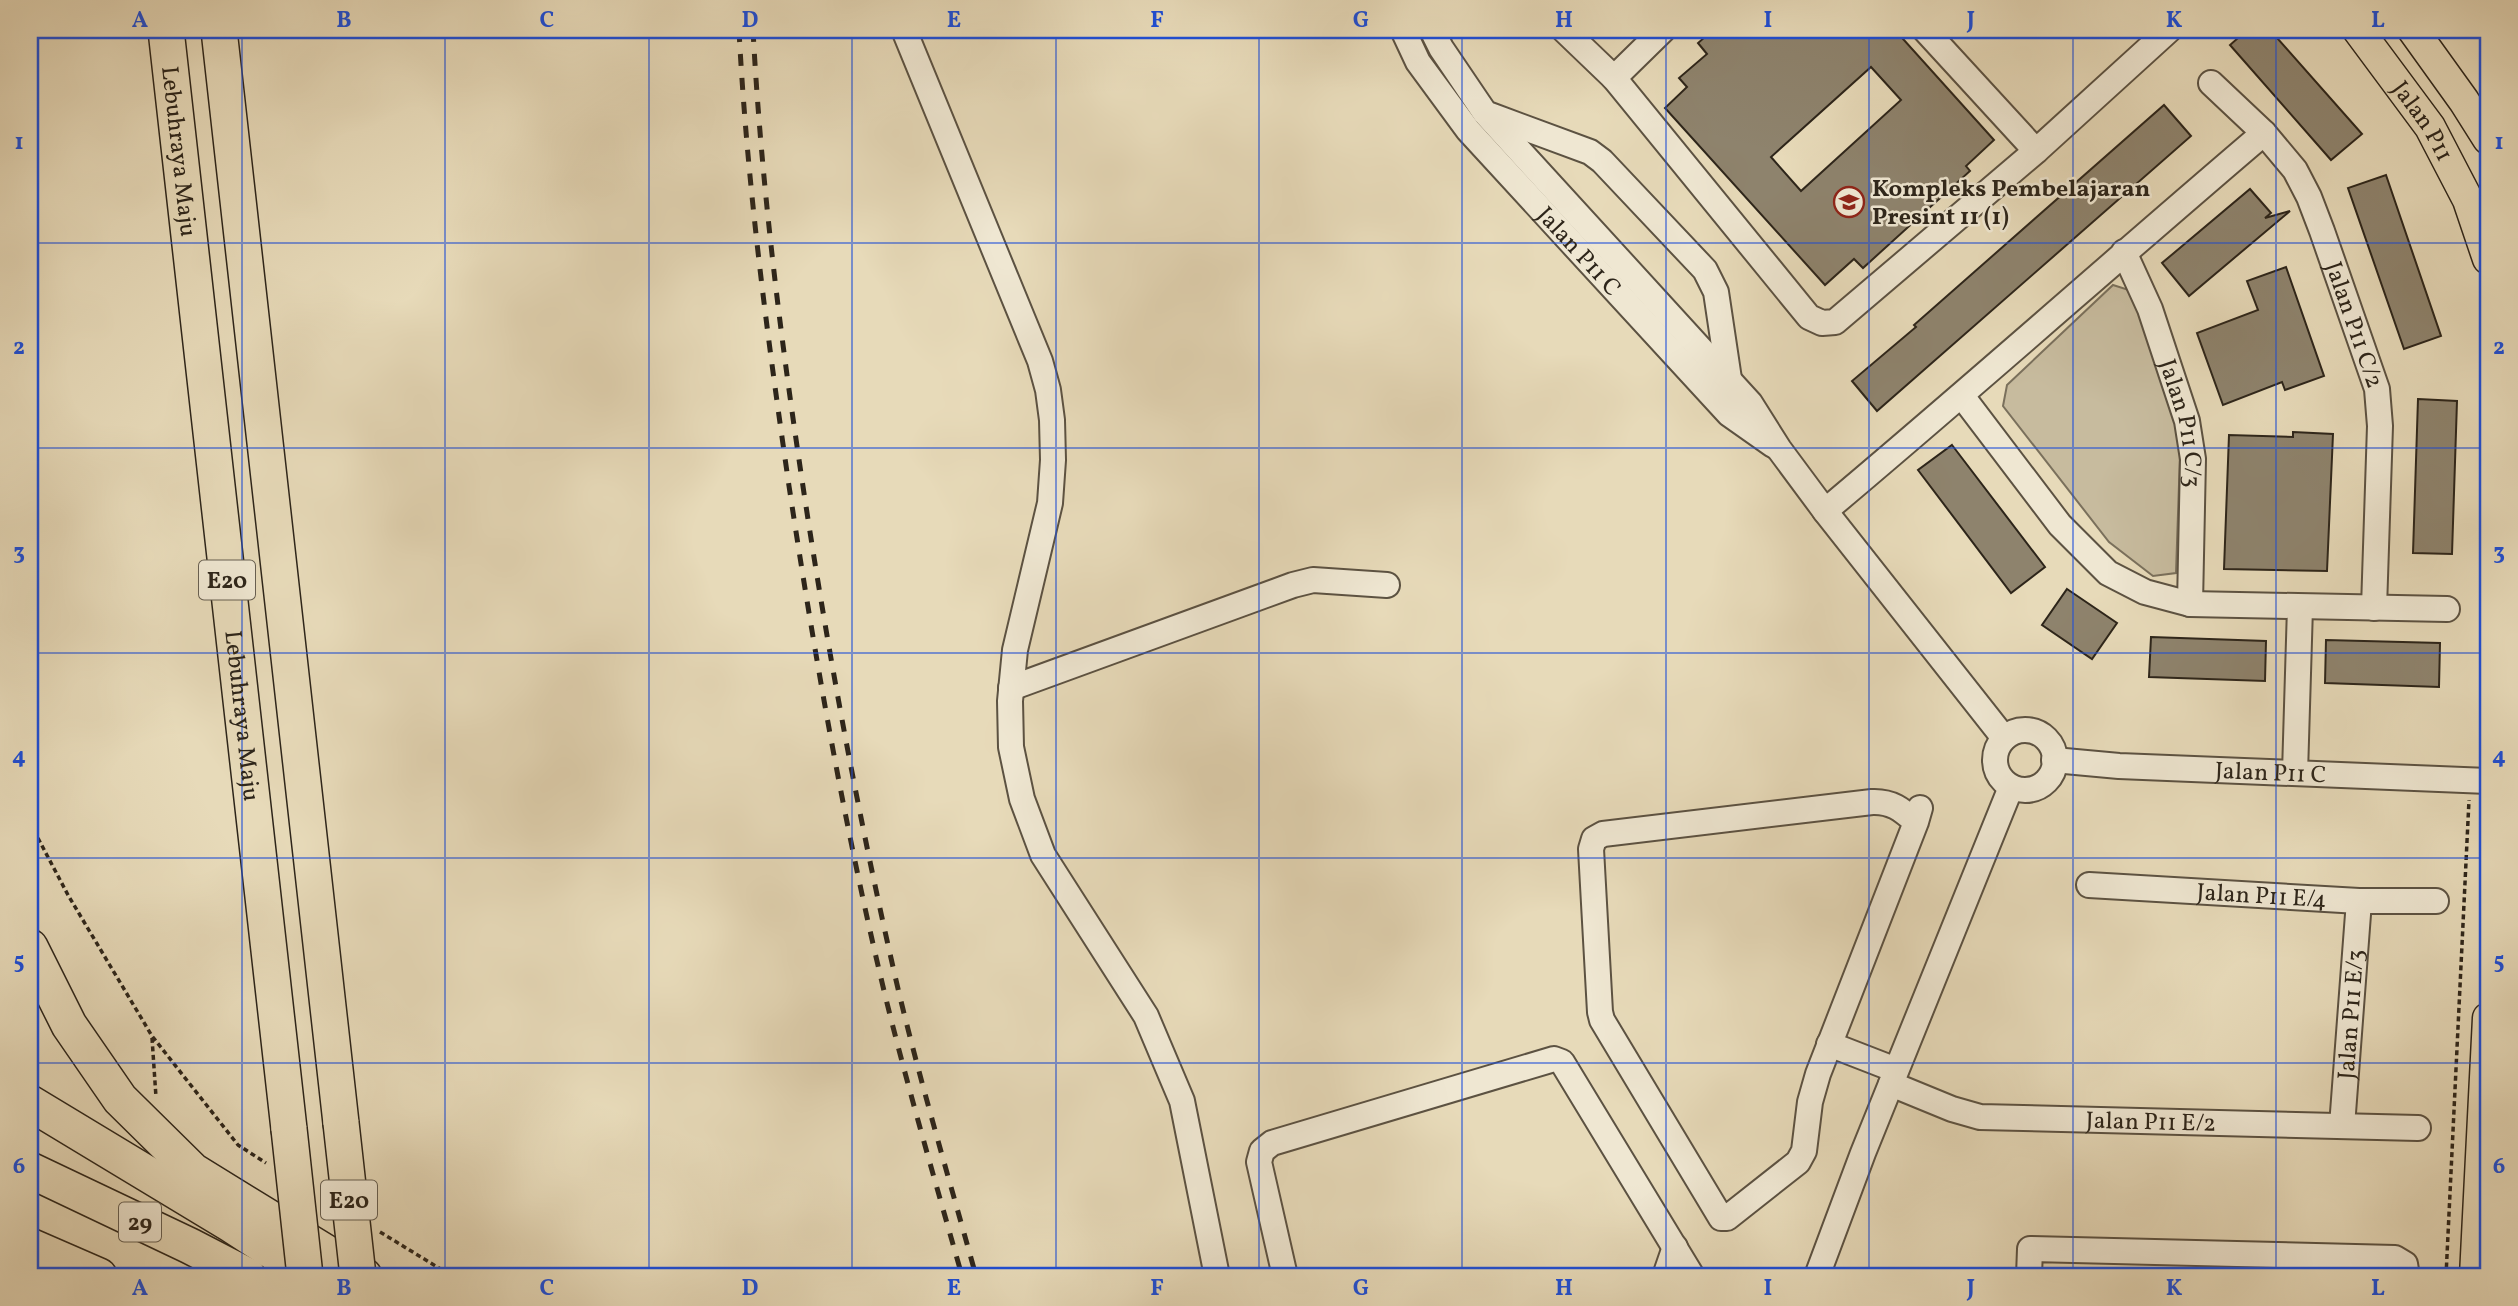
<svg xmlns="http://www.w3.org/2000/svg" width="2518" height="1306" viewBox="0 0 2518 1306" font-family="Vollkorn,serif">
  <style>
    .green { fill: #c7bb9e; stroke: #7a705c; stroke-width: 2 }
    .building { fill: #8e836d; stroke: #2d251a; stroke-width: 2; fill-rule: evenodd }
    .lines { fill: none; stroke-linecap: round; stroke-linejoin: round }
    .minor-casing { stroke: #5c5242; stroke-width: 28 }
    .major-casing { stroke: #2d251a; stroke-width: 33 }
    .highway-casing { stroke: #2d251a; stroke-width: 38 }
    .path { stroke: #2d251a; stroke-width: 3.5; stroke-dasharray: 5 3.5; stroke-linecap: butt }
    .minor { stroke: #efe7d2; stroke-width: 24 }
    .major { stroke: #e7dab9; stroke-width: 30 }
    .highway { stroke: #e7dab9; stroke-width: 35 }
    .rail { stroke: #2d251a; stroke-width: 5; stroke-dasharray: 12 12; stroke-linecap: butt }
    .highway-bridge-casing { stroke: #2d251a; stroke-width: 38; stroke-linecap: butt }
    .highway-bridge { stroke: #e7dab9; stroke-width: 35 }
    .grid { fill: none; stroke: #1d4ed8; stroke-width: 2; stroke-opacity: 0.55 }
    .labels { text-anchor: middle; stroke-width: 5; stroke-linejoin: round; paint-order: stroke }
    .shield { fill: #efe7d2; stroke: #675f51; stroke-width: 2 }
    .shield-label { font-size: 23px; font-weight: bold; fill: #2d251a }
    .street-label { font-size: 24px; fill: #2d251a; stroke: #efe7d2 }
    .poi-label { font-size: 24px; font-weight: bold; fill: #2d251a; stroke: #efe7d2; text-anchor: start }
    .neatline { fill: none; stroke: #1d4ed8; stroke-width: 2.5 }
    .grid-label { font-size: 23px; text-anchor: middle; font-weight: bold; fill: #1d4ed8 }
  </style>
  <rect width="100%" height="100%" fill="#e7dab9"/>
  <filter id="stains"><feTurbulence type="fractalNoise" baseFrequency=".00286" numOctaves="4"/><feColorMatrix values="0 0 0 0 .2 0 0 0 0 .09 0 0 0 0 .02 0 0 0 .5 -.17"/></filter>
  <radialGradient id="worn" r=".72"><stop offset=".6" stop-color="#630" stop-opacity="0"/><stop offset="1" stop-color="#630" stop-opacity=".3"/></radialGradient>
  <path class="green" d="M2113 285 2132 291 2181 425 2176 573 2153 576 2109 542 2003 406 2007 385Z"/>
  <path class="building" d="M1713 30H1895L1994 140 1966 166 1970 171 1863 268 1854 259 1825 285 1665 108 1687 87 1679 78 1707 54 1698 43ZM1871 67 1901 100 1801 191 1771 157Z
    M2247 30H2270L2362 134 2331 160 2230 45Z
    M2164 105 2191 136 1877 411 1852 381 1916 327 1914 325Z
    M2386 175 2441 336 2404 349 2348 188Z
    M2250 189 2271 213 2265 218 2290 211 2189 296 2162 263Z
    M2286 267 2324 376 2285 390 2282 382 2223 405 2197 333 2258 310 2247 281Z
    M2418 399 2457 401 2452 554 2413 553Z
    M2293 432 2333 434 2327 571 2224 569 2229 435 2293 437Z
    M1952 445 2045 567 2011 593 1918 470Z
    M2067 589 2117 623 2092 659 2042 625Z
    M2151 637 2266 641 2265 681 2149 677Z
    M2326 640 2440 643 2439 687 2325 683Z"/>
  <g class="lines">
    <g class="minor-casing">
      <g id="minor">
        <path d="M904 30 1040 361 1048 390 1052 420 1053 460 1050 503 1015 650 1010 701 1011 747 1022 799 1043 855 1146 1016 1182 1101 1217 1276"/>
        <path id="s1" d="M1403 30 1418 62 1468 130 1729 414 1773 445"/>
        <path d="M1432 30 1441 48 1485 113 1750 403 1779 449 1825 511 2004 738"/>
        <path d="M1564 30 1614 78 1809 317 1822 323 1835 322 2036 151 2169 30"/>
        <path d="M1925 30 2036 151"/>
        <path d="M1614 78 1663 30"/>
        <path id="s2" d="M2211 83 2264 133 2295 170 2309 197 2322 231 2377 389 2380 426 2374 608"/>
        <path d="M1490 115 1590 152 1602 161 1705 270 1716 292 1729 379"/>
        <path id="s3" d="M2124 252 2150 309 2187 421 2193 459 2190 604"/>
        <path d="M1962 396 2060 525 2108 573 2145 592 2190 604 2447 609"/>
        <path d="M1825 511C1973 387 2117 258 2264 133"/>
        <path d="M1011 688 1293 585 1313 580 1387 585"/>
        <circle cx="2025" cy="760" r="30"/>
        <path id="s4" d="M2054 760 2119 766 2488 781"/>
        <path d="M2295 773 2300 607"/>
        <path d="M1916 822C1902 810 1892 801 1872 802L1603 834 1594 839 1591 849 1600 1012 1602 1020 1721 1218H1727L1798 1162 1804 1151 1810 1102 1818 1074 1916 822 1920 808"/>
        <path id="s5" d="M2089 885 2359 901H2436"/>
        <path d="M1829 1044 1896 1070"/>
        <path id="s6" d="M1891 1084 1952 1109 1980 1117 2418 1128"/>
        <path id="s7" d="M2342 1126 2359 901"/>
        <path d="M1285 1276 1259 1162 1262 1151 1272 1143 1554 1059 1562 1062 1692 1276"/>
        <path d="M1665 1276 1675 1247"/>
        <path d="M1817 1276 1863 1153 2011 787"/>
        <path d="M2029 1276 2030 1249 2395 1258 2405 1264 2407 1276"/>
      </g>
    </g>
    <g class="major-casing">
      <g id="major">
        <path id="s8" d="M2358 30 2430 127 2468 200 2488 259"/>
        <path d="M2413 30 2464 101 2488 139"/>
        <path d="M2475 1276 2488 1018"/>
      </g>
    </g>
    <g class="highway-casing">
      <g id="highway">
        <path id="s9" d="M166 30 289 1129"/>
        <path d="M219 30 341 1123"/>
        <path d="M30 947 69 1025 120 1099 193 1171 364 1276"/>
        <path d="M30 1103 232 1225 310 1276"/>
        <path d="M30 1170 190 1246 248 1276"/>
        <path d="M30 1246 99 1276"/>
      </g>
    </g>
    <path class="path" d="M30 823 68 895 152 1036 238 1145 266 1163
      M152 1038 156 1097
      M380 1232 452 1276
      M2446 1276 2469 800"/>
    <use href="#minor" class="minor"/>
    <use href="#major" class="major"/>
    <use href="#highway" class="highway"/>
    <path class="rail" d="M739 30C747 183 767 334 789 486 815 658 845 830 886 999 909 1092 936 1184 962 1276
      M753 30C761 178 779 326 801 473 827 648 859 821 899 993 922 1088 950 1182 976 1276"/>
    <g class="highway-bridge-casing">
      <path id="highway-bridge" d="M341 1123 358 1276
        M289 1129 305 1276"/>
    </g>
    <use href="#highway-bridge" class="highway-bridge"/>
  </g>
  <path class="grid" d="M242 30V1276M445 30V1276M649 30V1276M852 30V1276M1056 30V1276M1259 30V1276M1462 30V1276M1666 30V1276M1869 30V1276M2073 30V1276M2276 30V1276M30 243H2488M30 448H2488M30 653H2488M30 858H2488M30 1063H2488"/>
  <defs>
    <g id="school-ring" transform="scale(1.575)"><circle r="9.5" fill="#efe7d2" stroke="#8f2418" stroke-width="1.5"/><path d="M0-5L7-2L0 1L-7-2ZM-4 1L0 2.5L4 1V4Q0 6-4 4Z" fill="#8f2418"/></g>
  </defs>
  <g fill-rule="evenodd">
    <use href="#school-ring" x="1849" y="202"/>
  </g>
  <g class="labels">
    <g class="shield">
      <rect x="199" y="560.5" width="56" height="39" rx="5"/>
      <rect x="321" y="1180.5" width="56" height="39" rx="5"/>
      <rect x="119" y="1202.5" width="42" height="39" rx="5"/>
    </g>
    <g class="shield-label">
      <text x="227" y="588">E20</text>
      <text x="349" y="1208">E20</text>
      <text x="140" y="1230">29</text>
    </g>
    <g class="street-label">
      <text dy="8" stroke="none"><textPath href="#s8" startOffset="112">Jalan P11</textPath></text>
      <text dy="8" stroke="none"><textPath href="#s9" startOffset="122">Lebuhraya Maju</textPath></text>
      <text dy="8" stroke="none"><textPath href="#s1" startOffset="284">Jalan P11 C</textPath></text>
      <text dy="8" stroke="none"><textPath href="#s2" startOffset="287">Jalan P11 C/2</textPath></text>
      <text dy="8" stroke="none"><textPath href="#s3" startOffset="182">Jalan P11 C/3</textPath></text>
      <text dy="8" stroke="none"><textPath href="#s9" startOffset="690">Lebuhraya Maju</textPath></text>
      <text dy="8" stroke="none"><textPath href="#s4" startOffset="217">Jalan P11 C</textPath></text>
      <text dy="8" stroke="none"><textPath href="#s5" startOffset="173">Jalan P11 E/4</textPath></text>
      <text dy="8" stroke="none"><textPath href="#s7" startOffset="112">Jalan P11 E/3</textPath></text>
      <text dy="8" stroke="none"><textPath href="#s6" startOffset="266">Jalan P11 E/2</textPath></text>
    </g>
    <g class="poi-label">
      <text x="1872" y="196">Kompleks Pembelajaran<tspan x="1872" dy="28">Presint 11 (1)</tspan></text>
    </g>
  </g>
  <rect width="2518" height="1306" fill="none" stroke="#e7dab9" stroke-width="77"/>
  <rect x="38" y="38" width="2442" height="1230" class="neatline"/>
  <g class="grid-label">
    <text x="140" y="27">A</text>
    <text x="344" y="27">B</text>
    <text x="547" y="27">C</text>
    <text x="750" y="27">D</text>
    <text x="954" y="27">E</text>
    <text x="1157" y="27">F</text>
    <text x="1361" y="27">G</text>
    <text x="1564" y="27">H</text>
    <text x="1768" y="27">I</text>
    <text x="1971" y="27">J</text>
    <text x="2174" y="27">K</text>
    <text x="2378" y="27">L</text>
    <text x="19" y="149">1</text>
    <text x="2499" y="149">1</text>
    <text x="19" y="354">2</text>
    <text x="2499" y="354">2</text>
    <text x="19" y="559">3</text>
    <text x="2499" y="559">3</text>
    <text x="19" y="763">4</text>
    <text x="2499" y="763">4</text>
    <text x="19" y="968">5</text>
    <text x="2499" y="968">5</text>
    <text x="19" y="1173">6</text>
    <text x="2499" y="1173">6</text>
    <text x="140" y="1295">A</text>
    <text x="344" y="1295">B</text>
    <text x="547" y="1295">C</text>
    <text x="750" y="1295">D</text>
    <text x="954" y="1295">E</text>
    <text x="1157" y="1295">F</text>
    <text x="1361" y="1295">G</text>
    <text x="1564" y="1295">H</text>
    <text x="1768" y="1295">I</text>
    <text x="1971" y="1295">J</text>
    <text x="2174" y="1295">K</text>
    <text x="2378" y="1295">L</text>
  </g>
  <rect width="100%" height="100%" filter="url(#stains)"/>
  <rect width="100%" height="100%" fill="url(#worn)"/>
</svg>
